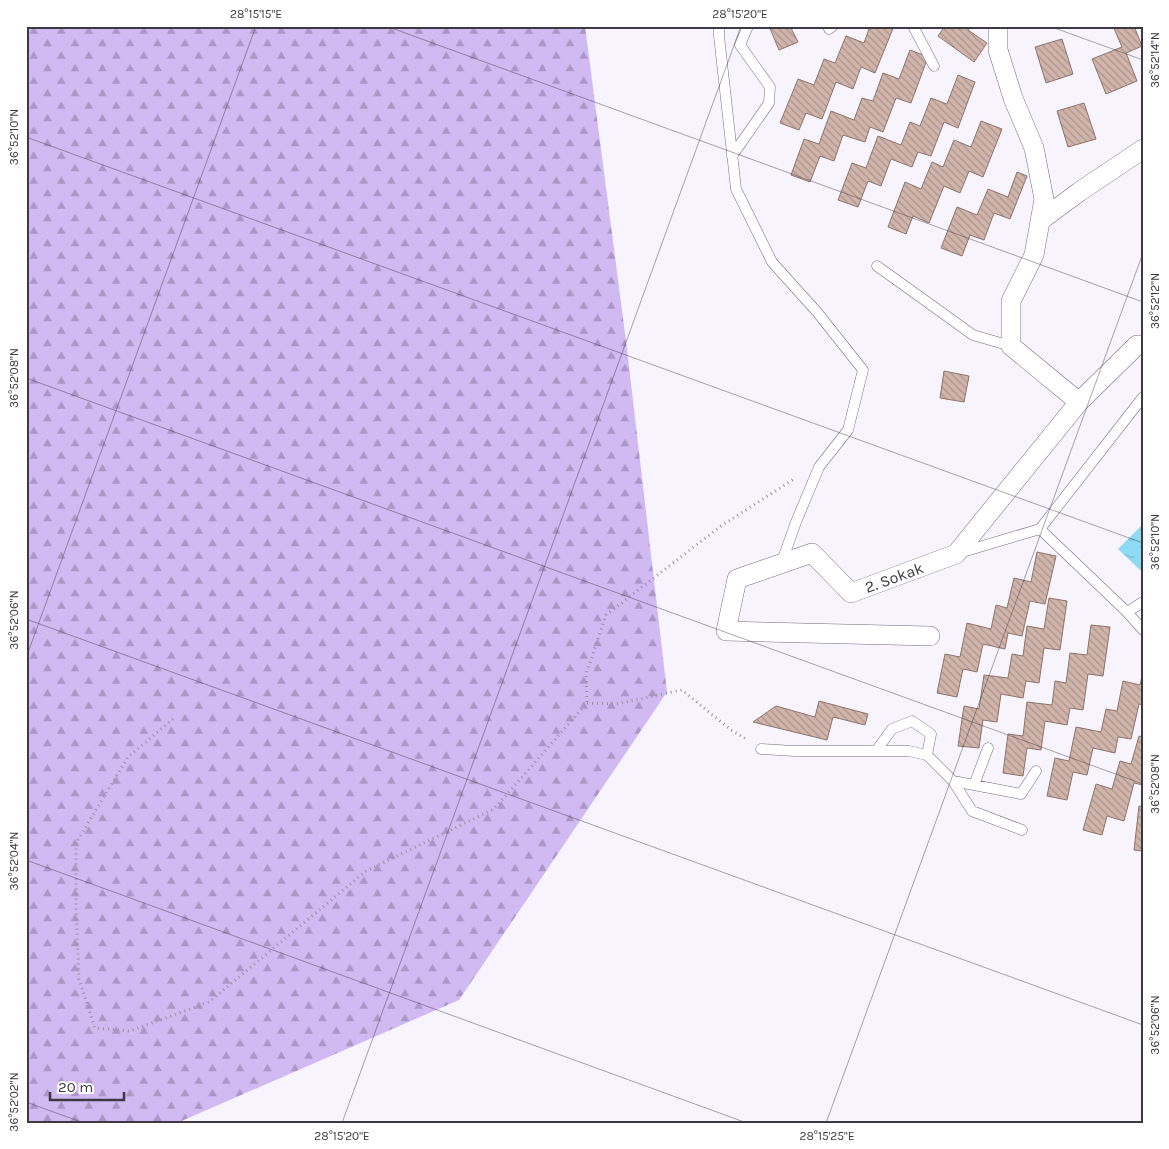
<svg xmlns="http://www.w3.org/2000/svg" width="1169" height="1149" viewBox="0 0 1169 1149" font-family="Karla,sans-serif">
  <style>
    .forest { fill: url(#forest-firs) }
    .water { fill: url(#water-ripples) }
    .building { fill: url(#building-back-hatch); stroke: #8d746a }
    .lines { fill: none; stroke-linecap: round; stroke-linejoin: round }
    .service-casing { stroke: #736b80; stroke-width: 11 }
    .minor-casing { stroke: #736b80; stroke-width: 20 }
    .path { stroke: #97939c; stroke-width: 3; stroke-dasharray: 1 4; stroke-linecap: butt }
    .service { stroke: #fff; stroke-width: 10 }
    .minor { stroke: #fff; stroke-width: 19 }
    .ticks { fill: none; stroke: #3d3942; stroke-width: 1; stroke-opacity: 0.45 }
    .labels { text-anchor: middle; stroke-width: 4; stroke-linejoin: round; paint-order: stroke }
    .street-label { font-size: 16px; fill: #3d3942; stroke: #fff }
    .neatline { fill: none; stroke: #3d3942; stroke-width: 2 }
    .ticks-label { font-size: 12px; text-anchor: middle; fill: #3d3942 }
  </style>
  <defs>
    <pattern id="forest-firs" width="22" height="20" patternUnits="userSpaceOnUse" patternTransform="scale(1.25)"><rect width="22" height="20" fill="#d1b9f2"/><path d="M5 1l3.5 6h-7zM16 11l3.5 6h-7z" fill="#ab97c6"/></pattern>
    <pattern id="water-ripples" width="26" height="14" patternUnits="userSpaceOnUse" patternTransform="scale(1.25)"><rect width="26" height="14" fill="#8edaf3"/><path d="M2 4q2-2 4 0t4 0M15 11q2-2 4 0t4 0" fill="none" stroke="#7bbcd2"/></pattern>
    <pattern id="building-back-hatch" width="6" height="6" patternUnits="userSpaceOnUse" patternTransform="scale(1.25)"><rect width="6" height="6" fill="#d1b5ab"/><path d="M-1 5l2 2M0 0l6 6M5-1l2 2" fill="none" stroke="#ab948d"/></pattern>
  </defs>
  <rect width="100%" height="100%" fill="#f8f4fe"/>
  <path class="forest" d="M26 26H585L627 349 667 692 459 1000 177 1123H26Z"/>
  <path class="water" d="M1143 524V570L1141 571 1118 549Z"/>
  <path class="building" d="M769 26H790L798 42 779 50Z
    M870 26H894L875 73 861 67 853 89 836 82 822 119 806 113 799 130 780 123 798 79 814 85 824 59 835 63 846 36 864 43Z
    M945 26H971L968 30 987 43 974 62 938 36Z
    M1113 26H1134L1142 46 1126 53 1137 81 1106 94 1092 59 1122 47Z
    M1062 39 1073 74 1046 83 1035 47Z
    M910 50 928 57 911 103 896 98 883 132 870 127 865 142 843 135 834 161 820 156 810 182 791 175 804 139 819 144 831 111 854 120 862 98 873 101 883 73 899 79Z
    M958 75 975 82 958 128 944 122 931 156 918 152 912 167 891 159 881 186 868 181 858 207 838 200 852 163 866 168 878 136 901 145 910 122 920 126 931 98 947 104Z
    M1084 103 1096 139 1068 147 1057 111Z
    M981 121 1002 129 983 177 969 171 960 193 944 186 929 223 913 216 906 234 888 227 905 182 921 189 932 162 943 167 954 140 971 147Z
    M1017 172 1027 176 1010 219 994 213 984 240 970 235 962 256 941 248 957 207 977 215 988 189 1008 197Z
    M944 371 969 376 964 402 940 398Z
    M1037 552 1056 556 1045 604 1030 601 1022 636 1008 633 1005 649 983 644 977 672 963 669 957 697 937 693 945 654 960 657 967 623 991 629 996 605 1007 608 1014 578 1031 582Z
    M1049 598 1067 601 1060 650 1044 648 1039 683 1026 681 1023 698 1001 694 997 722 983 720 979 748 958 746 964 706 979 709 984 675 1008 678 1012 654 1023 656 1027 626 1044 629Z
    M1091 625 1110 627 1103 676 1088 674 1083 710 1070 708 1067 725 1045 721 1041 750 1027 748 1023 776 1003 773 1008 734 1023 736 1027 702 1052 705 1055 681 1066 683 1070 653 1087 655Z
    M1143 672V705L1139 704 1131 739 1118 737 1115 753 1093 748 1087 775 1073 772 1067 800 1047 796 1055 758 1069 761 1076 727 1101 732 1106 709 1117 711 1123 681 1140 685Z
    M819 701 868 714 865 725 833 717 827 740 753 722 776 706 815 717Z
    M1139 736 1143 737V785L1134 783 1124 821 1107 816 1102 835 1083 830 1096 784 1112 789 1120 761 1131 764Z
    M1139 806 1143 807V851L1134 850Z"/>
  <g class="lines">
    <g class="service-casing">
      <path id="service" d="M719 26V36L736 189 772 262 817 312 863 370 848 430 819 467 796 522 781 564
        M828 26 829 29 833 26
        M913 26 934 66
        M732 156 769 103 770 87 740 45 748 26
        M877 266 973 335 1011 346
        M1040 529 1127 612 1143 602
        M959 553 1040 529 1143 397
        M1127 612 1143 630
        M761 749 794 751H876L892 729 912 721 931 734 927 755 953 781 972 811 1022 830
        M876 751H909L927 755
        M953 781 1021 794 1036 771
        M974 785 988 748"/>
    </g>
    <g class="minor-casing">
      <path id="minor" d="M998 26V50L1013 98 1034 148 1044 199 1034 255 1011 301V346L1079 402
        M1040 221 1079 192 1143 149
        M930 636 726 631 737 579 812 553 851 593 956 554 1079 402 1137 345H1143"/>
    </g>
    <path class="path" d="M587 703 616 704 682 690 731 730 748 740
      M173 719 128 757 76 843V906L79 979 95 1028 130 1031 209 1002 366 871 494 809 587 703 586 674 606 615 721 526 794 479"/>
    <use href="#service" class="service"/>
    <use href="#minor" class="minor"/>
  </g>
  <path class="ticks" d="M386 26 1143 302M1049 26 1143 60M26 137 1143 543M26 378 1143 784M26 619 1143 1025M26 658 256 26M26 860 747 1123M26 1102 84 1123M342 1123 741 26M826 1123 1143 253"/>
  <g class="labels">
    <g class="street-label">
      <text transform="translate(894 577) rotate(-20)" y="6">2. Sokak</text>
    </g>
  </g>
  <rect width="1169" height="1149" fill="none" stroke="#ffffff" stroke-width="55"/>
  <path d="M50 1092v8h74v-8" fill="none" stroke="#3d3942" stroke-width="2.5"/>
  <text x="58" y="1092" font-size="15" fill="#3d3942" stroke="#ffffff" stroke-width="4" paint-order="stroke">20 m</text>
  <rect x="28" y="28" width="1114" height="1094" class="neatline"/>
  <g class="ticks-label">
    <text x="256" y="18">28°15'15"E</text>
    <text x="740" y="18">28°15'20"E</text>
    <text transform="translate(1155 60) rotate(-90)" y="4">36°52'14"N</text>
    <text transform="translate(14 137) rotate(-90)" y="4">36°52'10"N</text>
    <text transform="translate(1155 301) rotate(-90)" y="4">36°52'12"N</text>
    <text transform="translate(14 378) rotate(-90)" y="4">36°52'08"N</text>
    <text transform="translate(1155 542) rotate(-90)" y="4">36°52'10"N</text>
    <text transform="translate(14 620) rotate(-90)" y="4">36°52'06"N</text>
    <text transform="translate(1155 784) rotate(-90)" y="4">36°52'08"N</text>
    <text transform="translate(14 861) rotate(-90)" y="4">36°52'04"N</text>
    <text transform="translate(1155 1025) rotate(-90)" y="4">36°52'06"N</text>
    <text transform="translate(14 1102) rotate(-90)" y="4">36°52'02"N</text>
    <text x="342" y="1140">28°15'20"E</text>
    <text x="827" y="1140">28°15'25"E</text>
  </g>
</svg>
